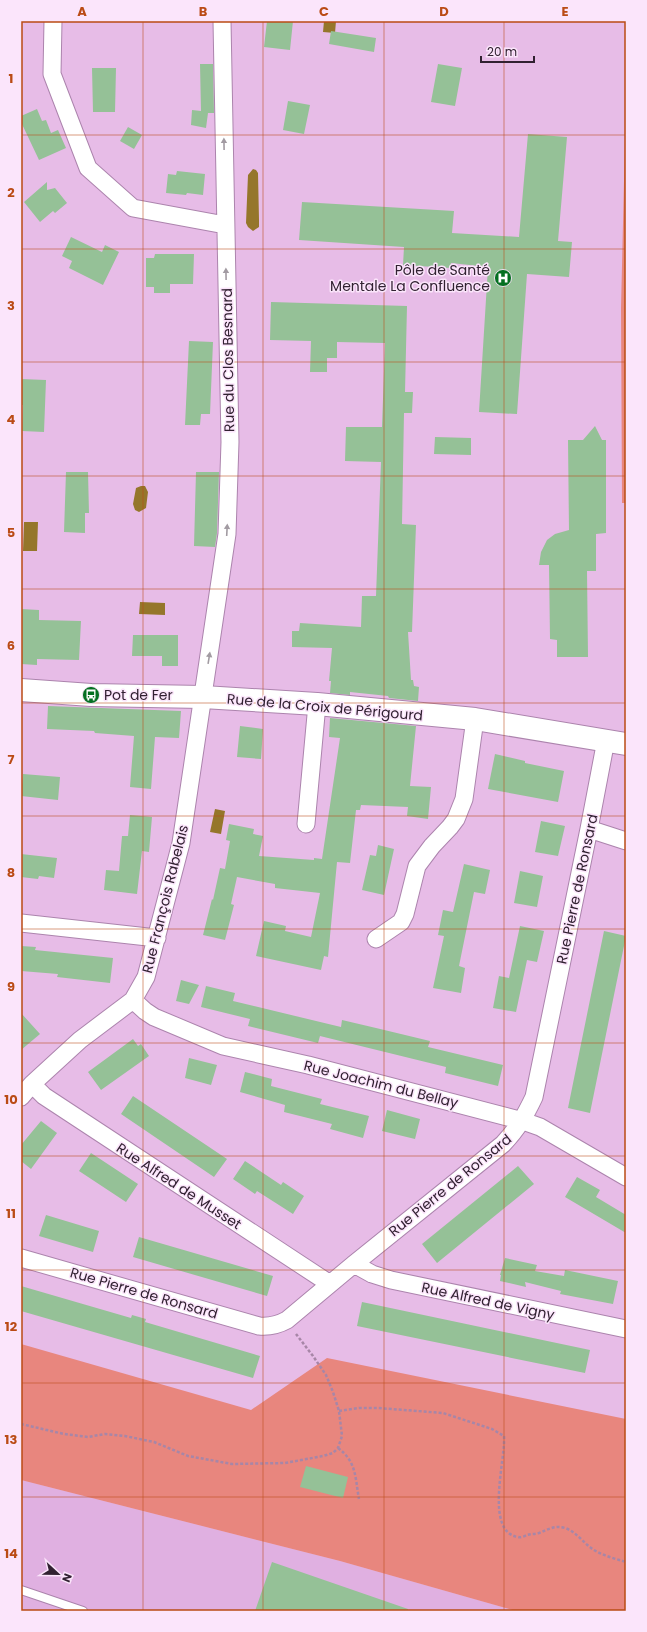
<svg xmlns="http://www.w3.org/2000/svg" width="647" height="1632" viewBox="0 0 647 1632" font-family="Poppins,sans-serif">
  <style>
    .built { fill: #e0b0e1 }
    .green { fill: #e8867e }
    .water { fill: #95762b }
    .building { fill: #95c197 }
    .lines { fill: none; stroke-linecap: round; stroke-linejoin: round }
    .lane-casing { stroke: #ac84ad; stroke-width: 10 }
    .street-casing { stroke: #ac84ad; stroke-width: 19 }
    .secondary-casing { stroke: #ac84ad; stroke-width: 24 }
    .path { stroke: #a786a7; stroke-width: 2.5; stroke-dasharray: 3 2; stroke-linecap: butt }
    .lane { stroke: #fff; stroke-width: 8 }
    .street { stroke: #fff; stroke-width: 17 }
    .secondary { stroke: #fff; stroke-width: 22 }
    .oneway { fill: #a29ba2 }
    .grid { fill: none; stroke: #ba4b15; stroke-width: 1; stroke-opacity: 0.55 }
    .labels { text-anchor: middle; stroke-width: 3; stroke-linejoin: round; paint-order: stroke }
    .poi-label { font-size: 14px; fill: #312131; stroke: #fbe5fb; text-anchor: end }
    .street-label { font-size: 14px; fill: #312131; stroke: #fbe5fb }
    .neatline { fill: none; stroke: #ba4b15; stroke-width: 1.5 }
    .grid-label { font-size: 13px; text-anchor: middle; font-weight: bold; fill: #ba4b15 }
  </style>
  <rect width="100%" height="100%" fill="#e7bce7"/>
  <path class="built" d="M21 1480 340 1561 516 1611H21Z"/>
  <path class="green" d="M626 97V503H622L621 308Z
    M21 1344 251 1410 327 1358 626 1419V1611H516L340 1561 21 1480Z"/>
  <path class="water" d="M324 21H336L335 33 323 32Z
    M253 169 256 170 258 173 259 220V227L253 231 248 227 246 223 248 175Z
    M141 486H145L148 492 146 508 139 512 135 510 133 504 136 488Z
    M24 522H38L37 551H23Z
    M140 602 165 603V615L139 614Z
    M215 809 225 811 221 834 210 832Z"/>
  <path class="building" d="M267 21H293L290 50 264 47Z
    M331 31 376 38 374 52 329 44Z
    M200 64H213L214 113H208L206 128 191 125 192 110 201 111Z
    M438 64 462 68 455 106 431 102Z
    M92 68H116L115 112H93Z
    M288 101 310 105 304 134 283 130Z
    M37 109 42 121 46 120 51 133 58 130 66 148 39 160 21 122V116Z
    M128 127 142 135 134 149 120 141Z
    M528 134 567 137 558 241 572 242 569 277 527 274 517 414 479 412 488 267 451 263 450 268 403 265 404 247 299 240 302 202 454 211 452 233 519 237Z
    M177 171 205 174 203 195 187 193 186 195 166 193 168 174 176 175Z
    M47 182V190L55 188 67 203 55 213 53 211 40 222 24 202Z
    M71 237 102 252 105 245 119 252 103 285 69 268 72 261 62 256Z
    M155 254H194L193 284H170V293H154V287H146V258H154Z
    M271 302 407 306 405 392H413L412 413H404L402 524 416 525 412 632H408L411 680H413L414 686 419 687 418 701 389 698 388 696 350 692V695L330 693 331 681H329L332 648 292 647V631H299L300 623 361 627 362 596H376L381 462 345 461 346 427H382L385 343 337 342V358H327V372H310L311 341 270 340Z
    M189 341 213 342 210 414H201L200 425H185Z
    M21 379 46 380 44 432 22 431 23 405H21Z
    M595 426 602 440H606V533L596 534V571H587L588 657H557V640L550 639 549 565H539L541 552 547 540 555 534 569 530 568 440H583Z
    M435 437 471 438V455L434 454Z
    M66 472H88L89 513H85V533L64 532Z
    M196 472H219L217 533 215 547 194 546Z
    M21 609 39 610V620L81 621 79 660 37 659V665L21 664Z
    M133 635H178V666H162V656H132Z
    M48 706 181 711 179 738 155 737 151 789 130 787 134 736 95 733 94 731 47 729Z
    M330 718 416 726 410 786 431 787 428 819 407 816 408 807 361 805 360 810H356L350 863 337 862 328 957 324 956 321 970 256 956 264 921 286 926 285 931 311 937 320 893 275 888V884L237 877 231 904 234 905 225 940 203 935 212 899 213 900 220 868 225 869 230 841 226 840 229 824 254 829 253 834 263 836 259 856 314 860V858L322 859 340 738 329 737Z
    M240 726 263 729 261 759 237 757Z
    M495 754 525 761V763L564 771 558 802 488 789Z
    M23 774 60 777 58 800 21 796Z
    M130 815 152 817 149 852 142 851 137 894 104 890 106 870 119 871 122 836H128Z
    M541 821 565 826 558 856 535 852Z
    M378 845 394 849 384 895 362 890 370 855 376 856Z
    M21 854 57 858 54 878 39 876 38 879 21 877Z
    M464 864 490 870 485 894 474 892 459 966 465 968 461 993 433 988 444 936 438 935 443 910 453 912Z
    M520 871 543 876 537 907 514 903Z
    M520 926 544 931 537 962 527 960 516 1012 493 1008 499 976 509 978Z
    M604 931 626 936 590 1113 568 1108Z
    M21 946 36 947 35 950 113 958 110 983 57 977 58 974 21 971Z
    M181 980 199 985 189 1004 176 1001Z
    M206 986 235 993 233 1001 341 1027 342 1020 376 1028 430 1041 428 1047 503 1065 498 1086 445 1073 446 1067 320 1036 318 1043 248 1026 250 1019 201 1007Z
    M21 1013 40 1034 21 1050Z
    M133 1039 138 1046 141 1044 149 1056 101 1090 88 1072Z
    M189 1058 217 1065 211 1085 185 1078Z
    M245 1072 272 1079 271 1086 322 1099 320 1104 369 1116 363 1138 330 1129 332 1124 284 1112 285 1105 240 1092Z
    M133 1096 227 1159 214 1177 121 1114Z
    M387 1110 420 1119 415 1139 382 1131Z
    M41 1121 57 1133 31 1169 21 1161V1145Z
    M91 1153 138 1184 126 1202 79 1171Z
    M245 1161 281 1185 283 1182 304 1196 293 1214 257 1191 255 1194 233 1179Z
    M518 1166 534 1184 437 1263 422 1244Z
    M577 1177 600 1190 596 1197 626 1215V1233L565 1197Z
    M46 1215 99 1231 93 1252 39 1236Z
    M139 1237 273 1276 267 1296 133 1257Z
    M505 1258 537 1265 535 1271 564 1276 565 1270 618 1281 613 1304 560 1294 561 1291 525 1282 526 1287 500 1281 501 1275H500Z
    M21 1286 131 1318 132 1315 146 1319 145 1322 260 1356 253 1378 21 1311Z
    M362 1302 590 1350 585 1373 357 1326Z
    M306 1466 348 1477 343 1498 300 1487Z
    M272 1562 408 1609V1611H255Z"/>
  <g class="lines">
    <g class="lane-casing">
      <path id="lane" d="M21 1590 83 1611"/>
    </g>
    <g class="street-casing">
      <path id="street" d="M53 21 52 74 88 168 133 208 225 225
        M306 824 317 704
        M589 829 626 841
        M21 923 157 938
        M376 939 401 922 405 914 417 866 432 846 450 827 456 819 464 799 475 719
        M133 1000 145 1011 154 1017 223 1046 308 1065 523 1121 540 1127 626 1177
        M32 1084 44 1096 330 1284
        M21 1097 32 1084 80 1040 133 1000 146 977 181 843 227 534 230 442 222 21
        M21 1258 259 1326C270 1327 278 1325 287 1320L354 1264 503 1144C518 1128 525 1116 534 1097L589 829 606 740
        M354 1264 372 1274 391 1280 626 1329"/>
    </g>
    <g class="secondary-casing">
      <path id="secondary" d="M21 690 91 695 203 697 317 704 475 719 626 744"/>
    </g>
    <path class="path" d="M339 1411 359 1408H378L443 1413 492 1429 504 1436C506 1458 484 1532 518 1537 521 1538 525 1536 527 1535 531 1534 535 1534 539 1533 549 1529 555 1525 565 1528 577 1532 584 1544 594 1550 604 1556 616 1559 626 1562
      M21 1424 64 1434 88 1437 105 1434 125 1436 154 1442 188 1456 232 1464 285 1463 323 1456 333 1453 338 1448 342 1436 339 1411 333 1392 326 1375 313 1356 296 1334
      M338 1448C357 1462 355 1478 359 1499"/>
    <use href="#lane" class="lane"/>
    <use href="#street" class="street"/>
    <use href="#secondary" class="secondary"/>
  </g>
  <defs><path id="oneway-solid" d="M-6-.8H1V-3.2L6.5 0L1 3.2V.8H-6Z"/></defs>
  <g class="oneway">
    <use href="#oneway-solid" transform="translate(224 144) rotate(-91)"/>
    <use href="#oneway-solid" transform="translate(226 274) rotate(-91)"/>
    <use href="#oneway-solid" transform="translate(227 530) rotate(-87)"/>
    <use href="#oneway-solid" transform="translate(209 658) rotate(-81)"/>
  </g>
  <path class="grid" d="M143 21V1611M263 21V1611M384 21V1611M504 21V1611M21 135H626M21 249H626M21 362H626M21 476H626M21 589H626M21 703H626M21 816H626M21 929H626M21 1043H626M21 1156H626M21 1270H626M21 1383H626M21 1497H626"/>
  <defs>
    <g id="hospital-disc" transform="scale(0.9)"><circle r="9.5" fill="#047021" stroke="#fbe5fb"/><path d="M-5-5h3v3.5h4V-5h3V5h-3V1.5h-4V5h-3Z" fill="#fff"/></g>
    <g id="bus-disc" transform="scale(0.9)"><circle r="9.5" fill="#047021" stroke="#fbe5fb"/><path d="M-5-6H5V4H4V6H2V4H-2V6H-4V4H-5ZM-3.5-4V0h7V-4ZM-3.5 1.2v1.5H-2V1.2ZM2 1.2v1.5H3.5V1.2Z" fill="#fff"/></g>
  </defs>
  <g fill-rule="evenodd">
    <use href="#hospital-disc" x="503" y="278"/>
    <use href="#bus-disc" x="91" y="695"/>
  </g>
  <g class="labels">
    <g class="poi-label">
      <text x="490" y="275">Pôle de Santé<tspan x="490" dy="16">Mentale La Confluence</tspan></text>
      <text x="104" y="700" text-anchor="start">Pot de Fer</text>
    </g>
    <g class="street-label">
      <text transform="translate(228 360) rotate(-91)" y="5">Rue du Clos Besnard</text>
      <text transform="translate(325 707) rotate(5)" y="5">Rue de la Croix de Périgourd</text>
      <text transform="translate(577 889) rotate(-78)" y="5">Rue Pierre de Ronsard</text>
      <text transform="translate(165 899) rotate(-76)" y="5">Rue François Rabelais</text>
      <text transform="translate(381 1084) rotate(14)" y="5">Rue Joachim du Bellay</text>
      <text transform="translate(450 1185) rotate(-39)" y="5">Rue Pierre de Ronsard</text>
      <text transform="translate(179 1186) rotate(33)" y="5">Rue Alfred de Musset</text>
      <text transform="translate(144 1293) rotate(16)" y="5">Rue Pierre de Ronsard</text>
      <text transform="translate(488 1301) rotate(12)" y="5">Rue Alfred de Vigny</text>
    </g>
  </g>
  <rect width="647" height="1632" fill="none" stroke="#fbe5fb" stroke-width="44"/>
  <g transform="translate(58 1574) rotate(112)" stroke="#fbe5fb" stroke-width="3" paint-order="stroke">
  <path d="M0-3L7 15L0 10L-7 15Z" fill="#312131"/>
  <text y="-6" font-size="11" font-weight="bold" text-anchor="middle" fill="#312131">N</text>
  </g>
  <path d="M481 56v6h53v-6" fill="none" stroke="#312131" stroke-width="2"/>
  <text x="487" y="56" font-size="12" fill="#312131" stroke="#fbe5fb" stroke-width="3" paint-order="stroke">20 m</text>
  <rect x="22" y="22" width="603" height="1588" class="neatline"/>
  <g class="grid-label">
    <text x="82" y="16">A</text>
    <text x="203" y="16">B</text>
    <text x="324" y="16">C</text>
    <text x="444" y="16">D</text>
    <text x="565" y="16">E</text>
    <text x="11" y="83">1</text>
    <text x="11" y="197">2</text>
    <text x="11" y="310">3</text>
    <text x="11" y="424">4</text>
    <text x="11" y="537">5</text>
    <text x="11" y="650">6</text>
    <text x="11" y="764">7</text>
    <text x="11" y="877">8</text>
    <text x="11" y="991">9</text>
    <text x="11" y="1104">10</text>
    <text x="11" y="1218">11</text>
    <text x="11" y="1331">12</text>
    <text x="11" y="1444">13</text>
    <text x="11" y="1558">14</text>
  </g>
</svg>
